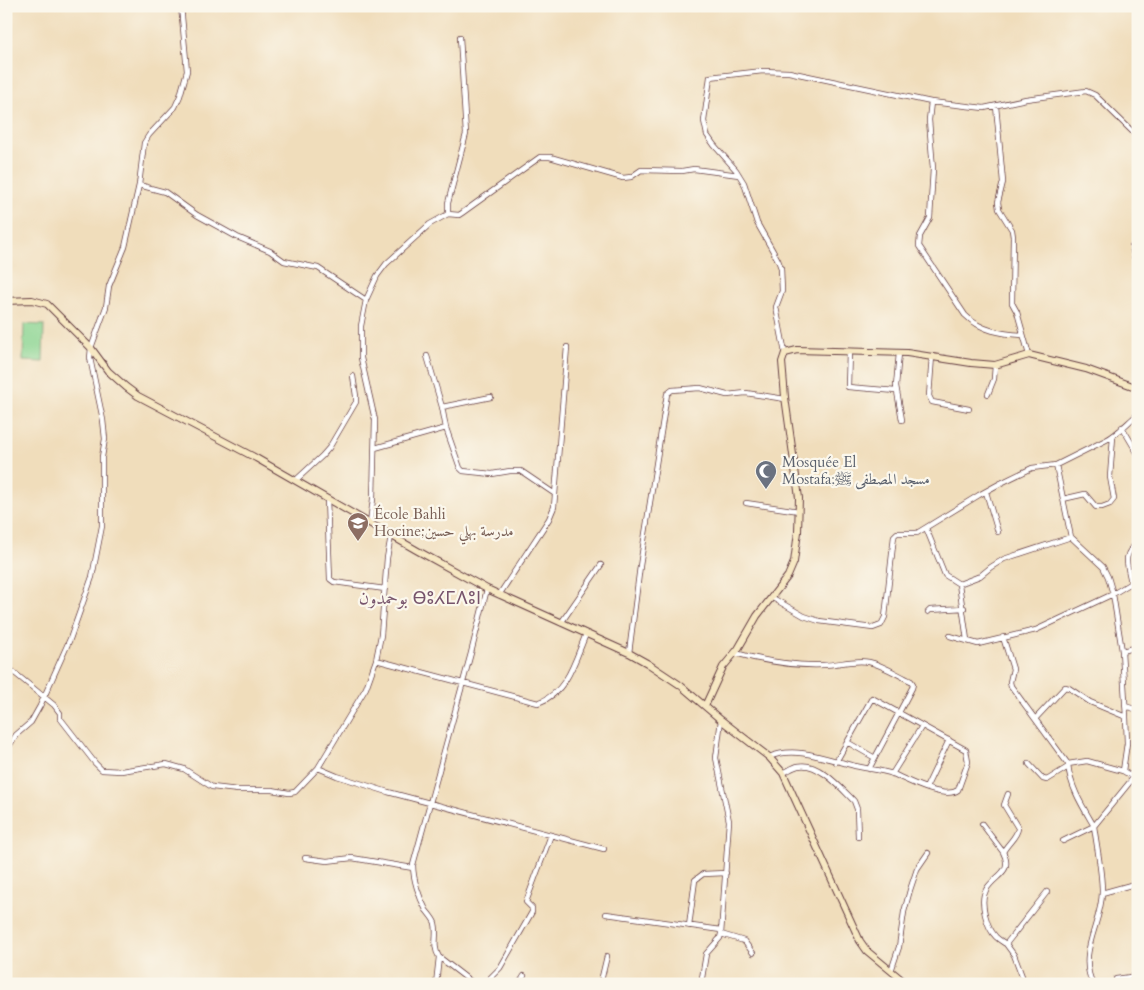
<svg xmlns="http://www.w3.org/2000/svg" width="1144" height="990" viewBox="0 0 1144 990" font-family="Cardo,Amiri,'Noto Sans Tifinagh',serif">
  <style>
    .pitch { fill: #8ad491; stroke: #6a7a5e }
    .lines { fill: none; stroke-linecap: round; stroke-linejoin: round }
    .street-casing { stroke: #633c41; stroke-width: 6 }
    .secondary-casing { stroke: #633c41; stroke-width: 8 }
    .street { stroke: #fff; stroke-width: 4.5 }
    .secondary { stroke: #f7e8c3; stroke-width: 6 }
    .labels { text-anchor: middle; stroke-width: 4.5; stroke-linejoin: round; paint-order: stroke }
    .worship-label { font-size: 15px; fill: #5b616d; stroke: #fbf7ec; text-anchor: start }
    .education-label { font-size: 15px; fill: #785e54; stroke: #fbf7ec; text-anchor: start }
    .quarter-label { font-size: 18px; fill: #77546c; stroke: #fbf7ec }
  </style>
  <rect width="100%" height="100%" fill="#fbf7ec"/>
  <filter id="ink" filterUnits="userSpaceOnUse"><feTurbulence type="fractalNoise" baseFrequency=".02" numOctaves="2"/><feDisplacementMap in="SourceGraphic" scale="10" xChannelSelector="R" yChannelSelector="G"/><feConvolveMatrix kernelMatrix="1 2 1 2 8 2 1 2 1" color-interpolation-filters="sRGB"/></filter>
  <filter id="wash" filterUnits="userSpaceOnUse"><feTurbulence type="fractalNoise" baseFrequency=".0096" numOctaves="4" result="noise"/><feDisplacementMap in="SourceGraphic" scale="20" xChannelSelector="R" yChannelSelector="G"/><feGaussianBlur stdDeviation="1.12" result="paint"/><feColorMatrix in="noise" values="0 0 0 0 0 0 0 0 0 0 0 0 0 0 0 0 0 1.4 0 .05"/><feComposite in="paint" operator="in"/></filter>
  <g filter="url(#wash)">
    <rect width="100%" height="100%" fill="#f0ddbb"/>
    <path class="pitch" d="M24 324 44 325 43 362 23 361Z"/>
  </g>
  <g filter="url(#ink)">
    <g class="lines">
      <g class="street-casing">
        <path id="street" d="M931 102 929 120 933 169 930 218 920 236 919 246 965 315C981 331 1002 334 1023 335
          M996 106 1003 182 998 202 999 209 1012 230 1013 237 1012 303 1017 312 1029 355
          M139 185 165 192 197 215 237 237 270 251 284 261 318 268 366 300
          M448 214V203L466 134 460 37
          M1132 247 1138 271
          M849 351 848 387 896 391
          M785 353 776 307 782 291 781 268 778 260 757 223 744 183 736 170 714 145 707 135 704 121 710 77 763 71 789 72 931 102 984 108 1026 99 1086 91 1095 95 1138 137
          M899 353 896 386 902 420
          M427 356 442 407 446 428 460 468 463 471 492 474 510 471H521L555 494
          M932 356 929 396 932 402 969 409
          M988 394 994 379 995 365
          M442 407 491 397
          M1122 427 1138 454
          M375 448 446 428
          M1056 465 1071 537 1103 567 1108 577 1113 594 1122 651 1126 717 1127 743 1123 771
          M296 480 322 456 329 448 356 402V396L353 376
          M986 492 998 532
          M327 499 330 579 334 582 385 589
          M1063 499 1085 494 1096 507H1102L1110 504 1114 499 1110 477 1113 437
          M746 503 799 511
          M370 523 373 499 375 420 361 358V326L366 300 377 276 386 264 430 224 448 214 459 215 462 213 540 157H550L623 178 631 177 641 170 682 171 694 169 739 175
          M926 528 945 575 959 584 967 640
          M1131 583C1128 565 1121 555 1138 543
          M959 584 980 576 991 567 1004 559 1071 537
          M499 595 549 519 554 507 567 347
          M771 597 804 616 819 621 873 628 881 625 885 617 894 536 897 533H917L979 495 1001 483 1032 468 1056 465 1106 440C1117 435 1128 422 1138 414
          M928 612 930 610 964 608
          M561 623 601 565
          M950 636 978 644 1036 630 1113 594 1131 583H1138
          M1003 637 1013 669 1010 682 1011 686 1068 764 1087 761 1123 771 1138 780
          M1122 651 1138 647
          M629 653 640 566 667 394 672 390 700 388 727 395 746 393 785 399
          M735 653C763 661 793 666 823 665 838 665 854 659 869 662 883 665 898 675 911 681L913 684 912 688 869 769
          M376 660 538 703C568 692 575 660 586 634
          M6 666 54 705 60 713V718L95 763 102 770 121 771 166 764 184 769 212 787 238 790H272L289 793 295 792 318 768 366 688 376 660 381 635 387 558 391 536
          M1125 706 1138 710
          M1036 718 1065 687 1069 688 1090 702 1126 717
          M847 742 875 758
          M6 751 16 735 31 722 40 706 70 639 92 577 102 526V457L105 439 103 420 90 358 91 348 106 307 109 286 125 247 139 185 144 143 149 135 175 107 180 96 187 71 181 6
          M769 757C796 745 829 760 855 766 868 769 881 770 893 774 907 780 944 800 958 790L968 762 966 750 872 698 836 762
          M1029 764 1043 779 1047 780 1068 767
          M318 768 337 776 388 792 604 849
          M783 773C788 771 793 767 798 766 818 761 841 788 854 801L857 809 858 837
          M892 774 922 726
          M926 788 949 740
          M982 824 1003 852
          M1063 841 1094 826C1083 807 1070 787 1068 764
          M305 858 327 861 352 858 413 868
          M1102 893 1138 883
          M606 914 721 930
          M689 926 695 880 703 874 726 873
          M721 934 744 941 753 953
          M1006 944C1003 942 999 940 996 937 987 928 979 902 986 890 994 875 1014 873 1003 852 1007 844 1018 836 1018 828L1004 805 1008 794
          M891 971 899 947 904 912 910 890 917 869 928 853
          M1116 979 1138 976
          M436 984 439 957
          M474 984 439 957C432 946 438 935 435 923 433 918 429 914 426 910 419 897 413 879 413 865L471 653 487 589
          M484 984 500 968 532 912V908L526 902 551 835
          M519 984 524 976
          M598 984 601 981 607 956
          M701 984 706 954 720 938 721 934 729 821 716 758 721 720
          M1025 984 1014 955 1006 944 1047 892
          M1093 984C1077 953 1102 923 1102 892 1102 871 1097 848 1094 826L1134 777"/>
      </g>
      <g class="secondary-casing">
        <path id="secondary" d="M6 301 32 300 47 304 91 348 108 371 126 387 138 396 256 458 418 551 487 589 629 653 647 663 680 685 721 720 769 757 783 773 860 941 867 951 907 984
          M705 706 723 667 738 649 757 616 788 576 794 562 798 532 799 498 785 397 782 362 785 353 797 350 907 353 971 363 995 365 1029 355 1086 369 1138 388"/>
      </g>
      <use href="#street" class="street"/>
      <use href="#secondary" class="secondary"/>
    </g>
  </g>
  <defs>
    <g id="mosque-pin" transform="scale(1.125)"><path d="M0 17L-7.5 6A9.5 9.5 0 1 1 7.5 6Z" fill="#6b7280" stroke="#fbf7ec"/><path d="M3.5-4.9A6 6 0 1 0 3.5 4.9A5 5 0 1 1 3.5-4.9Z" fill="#fff"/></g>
    <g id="school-pin" transform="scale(1.125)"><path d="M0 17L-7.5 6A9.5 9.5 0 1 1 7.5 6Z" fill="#8d6e63" stroke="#fbf7ec"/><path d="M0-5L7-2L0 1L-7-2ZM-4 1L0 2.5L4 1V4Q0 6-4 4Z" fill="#fff"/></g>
  </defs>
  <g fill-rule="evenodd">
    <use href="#mosque-pin" x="766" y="471"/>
    <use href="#school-pin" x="358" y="523"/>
  </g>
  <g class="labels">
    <g class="worship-label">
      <text x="782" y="467">Mosquée El<tspan x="782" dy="17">Mostafa;مسجد المصطفى ﷺ</tspan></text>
    </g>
    <g class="education-label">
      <text x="374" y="519">École Bahli<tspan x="374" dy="17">Hocine;مدرسة بهلي حسين</tspan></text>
    </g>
    <g class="quarter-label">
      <text x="420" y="604">بوحمدون ⴱⵓⵃⵎⴷⵓⵏ</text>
    </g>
  </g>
  <rect width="1144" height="990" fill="none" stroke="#fbf7ec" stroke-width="25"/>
</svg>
